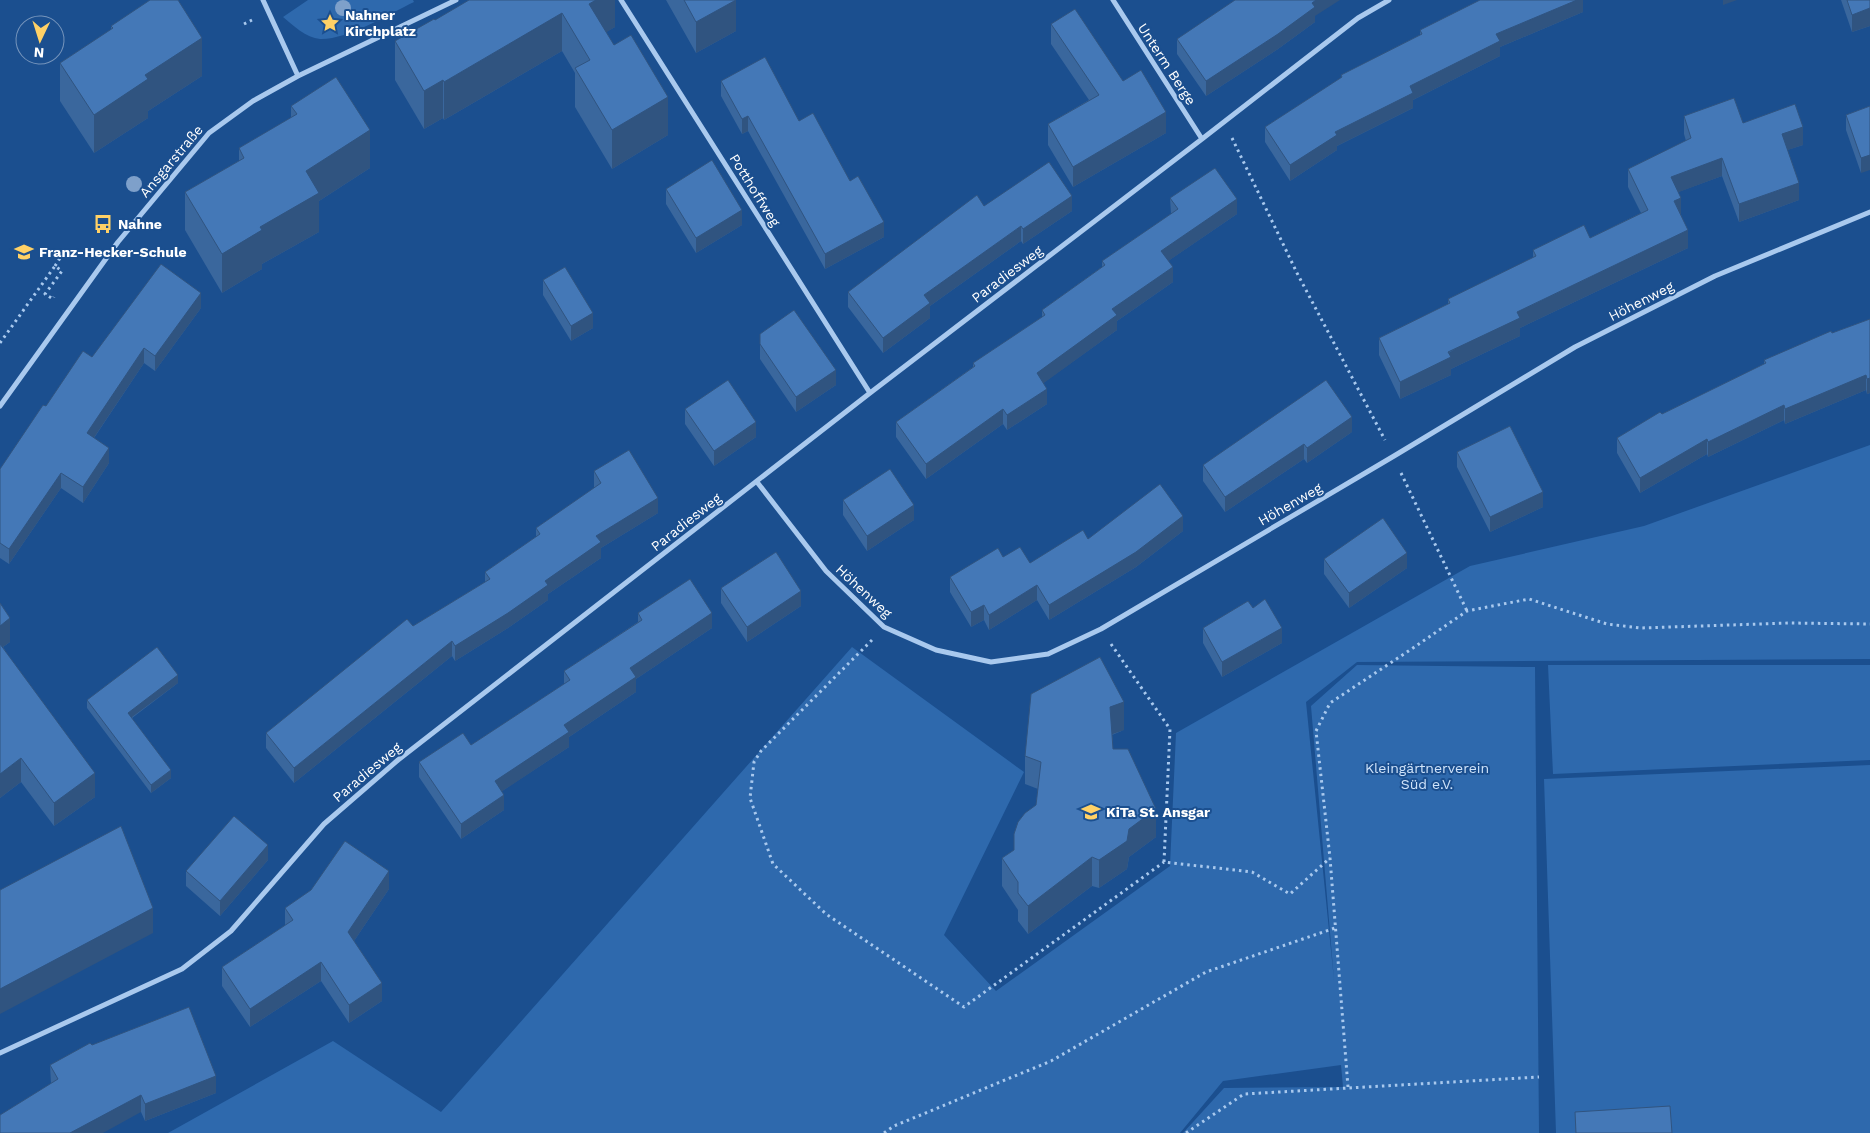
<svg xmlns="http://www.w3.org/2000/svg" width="1870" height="1133" viewBox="0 0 1870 1133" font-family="'Work Sans',sans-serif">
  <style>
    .green { fill: #2e69ad }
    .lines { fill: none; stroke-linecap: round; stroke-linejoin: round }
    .path { stroke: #a9c9ee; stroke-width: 3; stroke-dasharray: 2.5 4; stroke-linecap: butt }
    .street { stroke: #a9c9ee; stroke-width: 5 }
    .tree { fill: #7ea0ca }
    .wall { fill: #3a679d }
    .shaded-wall { fill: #305480 }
    .building { fill: #4478b7; stroke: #305480 }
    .labels { text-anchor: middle; stroke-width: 4; stroke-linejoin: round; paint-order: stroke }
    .poi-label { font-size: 14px; font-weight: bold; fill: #fff; stroke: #1b4f8f; text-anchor: start }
    .street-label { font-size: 14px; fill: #fff; stroke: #1b4f8f }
    .park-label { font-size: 14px; fill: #cfe3fa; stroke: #1b4f8f }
  </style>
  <rect width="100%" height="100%" fill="#1b4f8f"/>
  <path class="green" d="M308 0H413L414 2C389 14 347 40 320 39 306 38 293 25 283 17Z
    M1870 445V659L1357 662 1306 702 1334 980 1311 706 1357 665 1535 667 1539 1133H1183L1224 1088 1343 1087 1341 1065 1223 1081 1180 1133H168L333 1041 441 1112 852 647 1024 772 944 935 996 991 1170 866 1176 733 1470 566 1644 526Z
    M1548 665H1870V760L1553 774Z
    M1870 765V1133H1556L1544 779Z"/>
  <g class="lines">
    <path class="path" d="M244 24 252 20
      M1232 138 1297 273 1385 440
      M55 266 60 258
      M0 343 55 266 62 271 45 294 53 299 54 297
      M1401 473 1467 611
      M872 640 761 751 754 762 750 798 773 864 826 914 964 1007 1164 862
      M1111 644 1170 729 1164 862 1252 872 1290 894 1330 858
      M1348 1087 1330 858 1316 731 1330 703 1413 648 1467 611 1529 599 1607 624 1641 628 1789 623 1870 624
      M884 1133 894 1126 1051 1061 1206 972 1335 928
      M1186 1133 1244 1094 1539 1077"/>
    <path class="street" d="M263 0 298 76
      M621 0 870 393
      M1113 0 1202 139
      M0 406 118 242 209 133 253 101 298 76 456 0
      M757 482 826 571 884 627 936 650 991 662 1048 654 1101 629 1394 456 1575 347 1715 276 1870 212
      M0 1053 182 969 231 931 324 824 398 760 870 393 1202 139 1358 18 1389 0"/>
  </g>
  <g class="tree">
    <circle cx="343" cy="8" r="8"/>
    <circle cx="134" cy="184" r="8"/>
  </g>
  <path class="wall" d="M615 0V27L606 32 668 135 612 169 575 107V73L562 51 444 120 443 118 424 129 395 80V41L435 20Z
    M666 0H736V31L696 53Z
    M1583 0V12L1500 47V56L1413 100V108L1337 146V150L1290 181 1265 142V127L1341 78V75L1420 35V30Z
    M1841 0H1870V26L1852 32Z
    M1315 16V22L1278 49 1206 96 1177 54V39Z
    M1051 24 1123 81 1166 133 1073 187 1048 145V124L1089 100 1051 44Z
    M111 26 202 76 148 111V118L94 153 60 101V63L111 30Z
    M721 81 799 121 850 181 884 237 825 269 748 131 742 134 721 96Z
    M291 106 370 168 319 201V232L262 264V269L222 293 185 230V192L239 161V148L291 118Z
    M1870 106 1861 173 1846 130V115Z
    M1684 116 1743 123 1803 145 1787 150 1799 200 1739 222 1722 176 1678 192 1681 215 1688 248 1520 328V336L1451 369V375L1400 399 1379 355V338L1448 304V299L1533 258V250L1590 238 1641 213 1628 187V169L1686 141 1684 134Z
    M666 189 742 225 696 253 666 204Z
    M1170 198 1237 214 1168 261 1173 282 1117 321V330L1043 383 1047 404 1007 430 1003 424 926 479 896 437V422L973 367V363L1042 318V310L1102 267V261L1171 214Z
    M984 206 1072 211 1023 244 1021 241 930 306V318L883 353 848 307V292Z
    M543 280 593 328 571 341 543 295Z
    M201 308 155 371 144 363 94 438 109 463 83 503 61 488 9 564 0 558V469L46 406 92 357Z
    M1870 319V393L1867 394 1866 390 1785 424 1784 420 1708 457 1707 454 1640 493 1617 453V438L1662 414 1764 364V360L1832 333Z
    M760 334 836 385 796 412 760 359Z
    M685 409 756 437 714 466 685 424Z
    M1352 432 1307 463 1304 459 1225 512 1203 481V465Z
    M1457 452 1543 507 1490 532 1457 467Z
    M594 471 658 513 601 548V558L548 594V600L508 628 455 661 452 656 294 783 266 748V733L413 626 485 582V572L536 537V528L595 488 594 487Z
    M843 500 914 520 867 551 843 515Z
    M1183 531 1136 567 1049 620 1037 600 989 630 984 620 971 627 950 592V577L1003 557 1030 563 1088 539Z
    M1324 559 1407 568 1349 608 1324 574Z
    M721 588 801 606 747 642 721 603Z
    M0 603 10 642 3 647 95 797 54 826 21 782 0 798Z
    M638 613 712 628 636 679V692L569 737V747L502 791 504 810 461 839 419 777V762L471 745 564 684V671L638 622Z
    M1203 628 1282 643 1222 677 1203 643Z
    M178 683 132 718 171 778 151 793 87 708V700Z
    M1124 730 1112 735 1113 749 1156 837 1129 857 1127 869 1099 888 1092 886 1028 934 1018 921V910L1002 886V858L1014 850 1036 805 1038 789 1025 784V756Z
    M268 860 220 916 186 886V871Z
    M389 889 354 941 382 1001 349 1023 321 981 250 1027 222 986V967L285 926V908Z
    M92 1045 216 1093 145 1121 141 1112 51 1084 50 1065Z
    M1575 1112 1672 1133H1575Z"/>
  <path class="shaded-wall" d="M596 0H615V27L589 43V4Z
    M736 0V31L696 53V22Z
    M1316 0H1340L1315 16V22L1278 49 1206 96V81Z
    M1577 0H1583V12L1500 47V56L1413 100V108L1337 146V150L1290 181V165L1335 132 1496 34Z
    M1723 0H1737L1723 5Z
    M1870 8V26L1852 32V15Z
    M562 13V51L444 120V82Z
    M202 38V76L148 111V118L94 153V115L145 75Z
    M443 80V118L424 129V91Z
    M668 97V135L612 169V130Z
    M1166 112V133L1073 187V167Z
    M748 116V131L742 134V119Z
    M1803 127V145L1782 152V134Z
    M370 130V168L319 201V232L262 264V269L222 293V254L306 171Z
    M1870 155V170L1861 173V158Z
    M1722 158V176L1671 195V177Z
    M1799 183V200L1739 222V204Z
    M1072 196V211L1023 244V229Z
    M1681 198V216L1674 201Z
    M1237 199V214L1161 266V251Z
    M742 210V225L696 253V238Z
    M884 222V237L825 269V254Z
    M1021 226V241L930 306V318L883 353V338L924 295Z
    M1688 230V248L1520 328V336L1451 369V375L1400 399V382L1517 312Z
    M1173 267V282L1117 321V330L1037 388V373L1112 309Z
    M201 293V308L155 371V356Z
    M593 313V328L571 341V326Z
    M144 348V363L87 448V433Z
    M836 370V385L796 412V397Z
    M1866 375V390L1785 424V409Z
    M1870 378V393L1867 394V379Z
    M1047 389V404L1007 430V415Z
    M1784 405V420L1708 457V442Z
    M1003 409V424L926 479V464Z
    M1352 417V432L1307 463V448Z
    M756 422V437L714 466V451Z
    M1707 439V454L1640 493V478Z
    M1304 444V459L1225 512V497Z
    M109 448V463L83 503V487Z
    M61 473V488L9 564V549Z
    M1543 492V507L1490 532V517Z
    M658 498V513L601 548V558L548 594V600L508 628 455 661V646L545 581 596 536Z
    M914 505V520L867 551V536Z
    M1183 516V531L1136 567 1049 620V605Z
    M1407 553V568L1349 608V593Z
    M1037 585V600L989 630V615Z
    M801 591V606L747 642V627Z
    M984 605V620L971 627V612Z
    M712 613V628L636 679V692L569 737V747L495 796V781L564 725 630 668Z
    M10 618V642L0 649V626Z
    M1282 628V643L1222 677V662Z
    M452 641V656L294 783V768Z
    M178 675V683L128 720V713Z
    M1124 702V730L1110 735V707Z
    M21 758V782L0 798V774Z
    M171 770V778L151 793V785Z
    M95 773V797L54 826V803Z
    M504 795V810L461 839V824Z
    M1156 809V837L1129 857 1127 869 1099 888V860L1129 829Z
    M268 845V860L220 916V901Z
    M1092 857V886L1028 934V906Z
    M389 871V889L348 950V932Z
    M153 908V933L0 1014V989Z
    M321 962V981L250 1027V1009Z
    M382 983V1001L349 1023V1005Z
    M216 1076V1093L145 1121V1104Z
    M141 1095V1112L103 1133H70Z"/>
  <path class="building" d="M150 0H178L202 38 145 75 148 79 94 115 60 63 113 28 111 26Z
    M469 0H596L589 4 614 45 631 35 668 97 612 130 575 68 590 60 562 13 444 82 443 80 424 91 395 41 434 19 435 20Z
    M684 0H736L696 22Z
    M1235 0H1316L1312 3 1315 7 1278 34 1206 81 1177 39Z
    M1480 0H1577L1496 34 1500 41 1410 86 1413 93 1335 132 1337 135 1290 165 1265 127 1342 77 1341 75 1422 34 1420 30Z
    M1847 0H1870V8L1852 15Z
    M1075 9 1123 81 1141 70 1166 112 1073 167 1048 124 1099 95 1051 24Z
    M765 57 799 121 813 113 850 181 858 176 884 222 825 254 748 116 742 119 721 81Z
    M336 77 370 130 306 171 319 193 260 227 262 230 222 254 185 192 244 158 239 148 297 114 291 106Z
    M1734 98 1743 123 1795 104 1803 127 1782 134 1799 183 1739 204 1722 158 1671 177 1681 198 1674 201 1688 230 1517 312 1520 318 1448 352 1451 357 1400 382 1379 338 1450 303 1448 299 1536 256 1533 250 1584 225 1590 238 1648 210 1628 169 1691 138 1684 116Z
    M1870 106V155L1861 158 1846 115Z
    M712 160 742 210 696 238 666 189Z
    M1049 162 1072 196 1023 229 1021 226 924 295 930 303 883 338 848 292 977 195 984 206Z
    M1215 168 1237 199 1161 251 1173 267 1112 309 1117 315 1037 373 1047 389 1007 415 1003 409 926 464 896 422 975 366 973 363 1045 315 1042 310 1105 265 1102 261 1178 209 1170 198Z
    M161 264 201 293 155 356 144 348 87 433 109 448 83 487 61 473 9 549 0 543V469L43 405 46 406 83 351 92 357Z
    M565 267 593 313 571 326 543 280Z
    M794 310 836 370 796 397 760 344V334Z
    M1870 319V378L1867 379 1866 375 1785 409 1784 405 1708 442 1707 439 1640 478 1617 438 1660 412 1662 414 1766 363 1764 360 1831 331 1832 333Z
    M728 380 756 422 714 451 685 409Z
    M1326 380 1352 417 1307 448 1304 444 1225 497 1203 465Z
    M1510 426 1543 492 1490 517 1457 452Z
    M629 450 658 498 596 536 601 542 545 581 548 585 508 613 455 646 452 641 294 768 266 733 407 619 413 626 490 579 485 572 540 534 536 528 601 483 594 471Z
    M890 469 914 505 867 536 843 500Z
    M1160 484 1183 516 1136 552 1049 605 1037 585 989 615 984 605 971 612 950 577 998 548 1003 557 1020 547 1030 563 1083 530 1088 539Z
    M1383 518 1407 553 1349 593 1324 559Z
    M776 552 801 591 747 627 721 588Z
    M690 579 712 613 630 668 636 677 564 725 569 732 495 781 504 795 461 824 419 762 463 733 471 745 570 680 564 671 642 620 638 613Z
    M1265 599 1282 628 1222 662 1203 628 1248 601 1253 608Z
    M0 603 10 618 0 626Z
    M0 644 95 773 54 803 21 758 0 774Z
    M157 647 178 675 128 713 171 770 151 785 87 700Z
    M1100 657 1124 702 1110 707 1113 749H1128L1156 809 1129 829 1127 841 1099 860 1092 857 1028 906 1018 893V882L1002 858 1014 850V834L1018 822 1025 813 1036 805 1041 762 1025 756 1031 694Z
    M234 816 268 845 220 901 186 871Z
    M121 826 153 908 0 989V890Z
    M345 841 389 871 348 932 382 983 349 1005 321 962 250 1009 222 967 293 920 285 908 311 890Z
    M189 1007 216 1076 145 1104 141 1095 70 1133H0V1115L58 1079 50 1065 90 1043 92 1045Z
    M1670 1106 1672 1133H1576L1575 1112Z"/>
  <defs>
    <g id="sight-bare" transform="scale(1.5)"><path d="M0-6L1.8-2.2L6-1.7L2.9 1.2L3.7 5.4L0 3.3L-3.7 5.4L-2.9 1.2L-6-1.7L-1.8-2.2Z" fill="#ffd166" stroke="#1b4f8f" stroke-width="2.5" paint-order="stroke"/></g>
    <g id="bus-bare" transform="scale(1.5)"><path d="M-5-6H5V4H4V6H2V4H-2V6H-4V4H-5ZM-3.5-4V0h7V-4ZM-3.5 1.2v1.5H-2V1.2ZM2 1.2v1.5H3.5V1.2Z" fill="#ffd166" stroke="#1b4f8f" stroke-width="2.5" paint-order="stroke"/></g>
    <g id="school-bare" transform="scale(1.5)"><path d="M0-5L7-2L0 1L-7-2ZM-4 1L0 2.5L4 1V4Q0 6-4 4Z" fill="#ffd166" stroke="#1b4f8f" stroke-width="2.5" paint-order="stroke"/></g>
  </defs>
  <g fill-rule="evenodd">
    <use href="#sight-bare" x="330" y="23"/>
    <use href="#bus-bare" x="103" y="224"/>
    <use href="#school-bare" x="24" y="252"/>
    <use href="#school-bare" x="1091" y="812"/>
  </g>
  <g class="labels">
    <g class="poi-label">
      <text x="345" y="20">Nahner<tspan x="345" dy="16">Kirchplatz</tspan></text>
      <text x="118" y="229">Nahne</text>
      <text x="39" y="257">Franz-Hecker-Schule</text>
      <text x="1106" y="817">KiTa St. Ansgar</text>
    </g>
    <g class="street-label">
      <text transform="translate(1167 64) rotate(57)" y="5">Unterm Berge</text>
      <text transform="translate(171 161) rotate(-50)" y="5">Ansgarstraße</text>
      <text transform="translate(755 190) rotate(58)" y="5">Potthoffweg</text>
      <text transform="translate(1007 274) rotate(-37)" y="5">Paradiesweg</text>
      <text transform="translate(1641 301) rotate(-27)" y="5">Höhenweg</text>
      <text transform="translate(1290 504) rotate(-30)" y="5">Höhenweg</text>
      <text transform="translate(686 522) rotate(-38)" y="5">Paradiesweg</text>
      <text transform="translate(864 591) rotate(43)" y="5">Höhenweg</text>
      <text transform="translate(367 772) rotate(-40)" y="5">Paradiesweg</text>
    </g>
    <g class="park-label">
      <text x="1427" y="773">Kleingärtnerverein<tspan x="1427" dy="16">Süd e.V.</tspan></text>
    </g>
  </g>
  <g transform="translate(40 40) rotate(184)"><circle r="24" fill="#1b4f8f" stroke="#7695bc"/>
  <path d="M0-4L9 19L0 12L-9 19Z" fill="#ffd166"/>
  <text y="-8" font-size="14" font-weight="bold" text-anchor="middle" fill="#ffffff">N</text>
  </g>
</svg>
